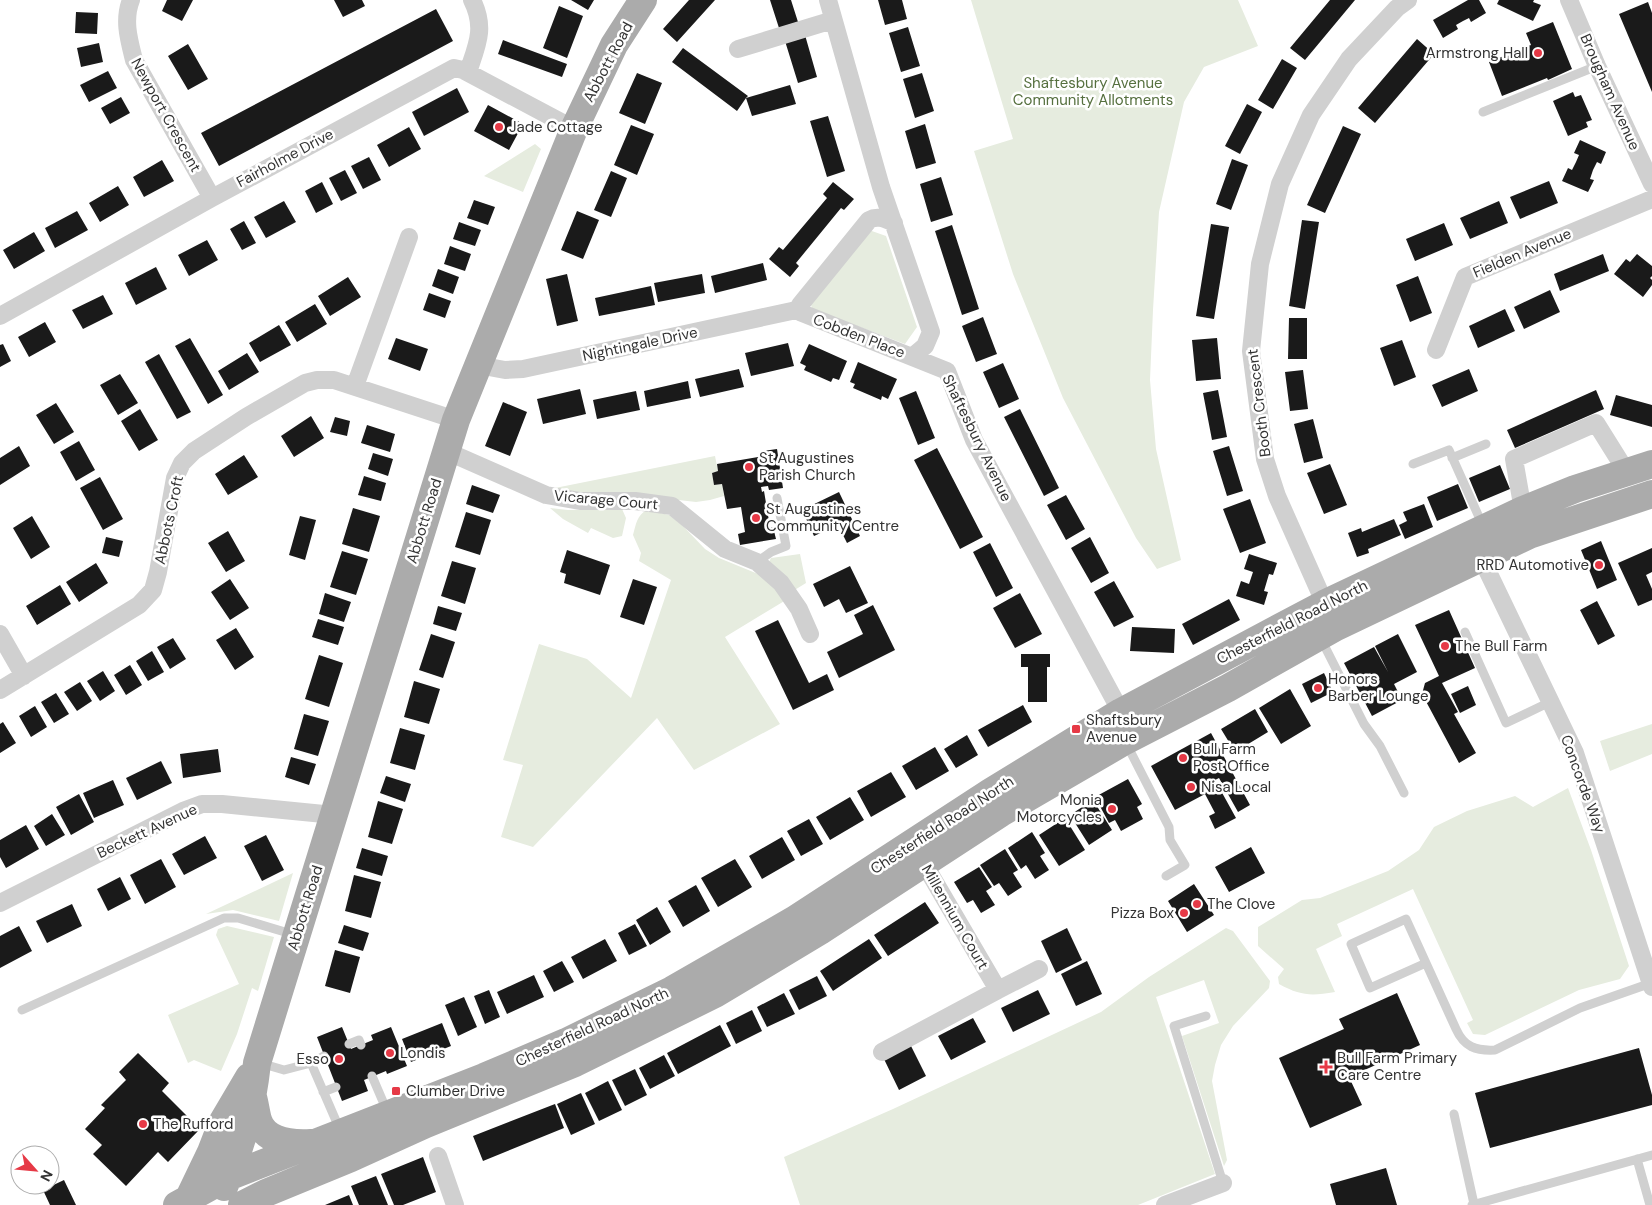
<svg xmlns="http://www.w3.org/2000/svg" width="1652" height="1205" viewBox="0 0 1652 1205" font-family="'DM Sans',sans-serif">
  <style>
    .green { fill: #e6ecdf }
    .building { fill: #1a1a1a }
    .lines { fill: none; stroke-linecap: round; stroke-linejoin: round }
    .lane { stroke: #d0d0d0; stroke-width: 9 }
    .street { stroke: #d0d0d0; stroke-width: 18 }
    .primary { stroke: #ababab; stroke-width: 28 }
    .poi-dot { fill: #e63946; stroke: #fff; stroke-width: 2 }
    .labels { text-anchor: middle; stroke-width: 5; stroke-linejoin: round; paint-order: stroke }
    .poi-label { font-size: 15px; fill: #333; stroke: #fff; text-anchor: start }
    .street-label { font-size: 15px; fill: #333; stroke: #fff }
    .park-label { font-size: 15px; fill: #56703f; stroke: #fff }
  </style>
  <rect width="100%" height="100%" fill="#fff"/>
  <path class="green" d="M971 0H1238L1258 46 1204 67 1184 102 1159 212 1153 310 1150 380 1156 449 1181 560 1157 569 1136 538 1063 398 1013 274 974 151 1013 139Z
    M535 144 541 149 523 192 484 176Z
    M869 230 886 236 917 327 905 344 812 309 810 300Z
    M715 456 718 471 712 473 714 485 722 484 724 496 710 500 696 502 644 496H591L550 489Z
    M550 508 568 510 622 509 626 518 622 536 613 538 591 528 588 533 563 519Z
    M647 510 669 515 682 525 705 549 719 558 763 576 786 600 725 637 780 724 694 770 657 718 533 847 501 837 523 765 503 760 539 644 587 659 631 698 671 580 639 561 641 553 633 535C636 524 637 515 647 510Z
    M800 554 806 583 793 591 769 562 771 558Z
    M1652 724V754L1610 771 1600 741Z
    M1568 788 1591 850 1629 966 1620 979 1579 990 1485 1035 1473 1034 1467 1023 1473 1020 1413 889 1337 924 1342 936 1316 949 1335 992C1311 996 1301 996 1279 984L1278 977 1284 969 1258 946V927L1302 900 1320 898 1388 871 1419 850 1434 827 1467 811 1515 796 1533 807Z
    M293 873 279 921 233 910 206 914Z
    M227 926 274 937 258 991 252 988 237 1034 221 1071 194 1060 188 1063 168 1015 239 984 216 935 218 929Z
    M1226 928 1233 931 1270 981 1269 988 1233 1026 1221 1045 1215 1065 1212 1081 1227 1160 1224 1166 1182 1036 1219 1023 1204 980 1156 997 1215 1174 1138 1205H800L784 1157 893 1109 1101 1012 1149 977Z"/>
  <path class="building" d="M167 0H193L182 21 162 11Z
    M334 0H362L365 6 343 17Z
    M571 0H594L588 10Z
    M689 0H715L677 42 663 29Z
    M770 0H791L798 22 779 28Z
    M878 0H902L907 19 885 25Z
    M1330 0H1355L1305 60 1290 48Z
    M1468 0H1479L1486 13 1471 22 1469 18 1463 21 1456 25 1458 29 1443 38 1433 20Z
    M1499 0H1534L1533 2 1541 5 1533 21 1497 4Z
    M1648 2 1652 13V92L1619 14Z
    M559 6 583 16 567 58 543 48Z
    M436 9 453 41 219 166 201 133Z
    M76 12 98 13 97 34 75 33Z
    M1553 22 1572 69 1548 80 1547 78 1502 96 1489 62 1531 45 1526 33Z
    M908 27 920 66 901 72 889 33Z
    M805 35 817 77 798 83 785 41Z
    M1417 39 1434 54 1375 123 1358 108Z
    M503 40 567 64 562 77 498 54Z
    M99 43 103 62 81 67 77 48Z
    M188 44 208 79 188 90 168 56Z
    M683 48 748 96 746 98 790 85 796 104 752 116 746 98 737 111 672 62Z
    M1282 59 1297 68 1273 109 1258 100Z
    M108 71 117 88 89 102 80 85Z
    M637 73 662 83 645 124 619 113Z
    M922 73 934 111 915 118 903 79Z
    M457 88 469 112 424 136 412 112Z
    M1573 92 1575 97 1581 95 1592 120 1586 122 1588 127 1568 136 1553 101Z
    M121 97 130 113 110 124 101 108Z
    M1247 104 1262 112 1240 154 1225 146Z
    M488 105 523 124 509 150 474 131Z
    M828 116 845 171 827 177 810 121Z
    M925 124 936 163 916 169 905 131Z
    M631 125 654 134 637 175 614 165Z
    M1343 126 1361 134 1325 213 1307 205Z
    M409 127 421 149 389 167 377 145Z
    M1580 140 1606 152 1601 164 1597 162 1593 170 1590 179 1594 180 1588 192 1562 181 1568 168 1572 170 1576 162 1579 155 1574 153Z
    M369 157 381 180 363 189 351 166Z
    M1232 159 1248 165 1231 210 1216 204Z
    M162 160 174 181 144 197 133 177Z
    M345 170 357 193 341 201 329 178Z
    M611 171 627 178 611 217 594 210Z
    M941 177 953 215 931 222 920 184Z
    M1549 181 1558 203 1520 219 1510 197Z
    M322 182 333 204 316 213 305 191Z
    M833 182 854 199 844 210 841 208 796 263 799 266 790 277 769 259 779 247 783 250 827 198 823 194Z
    M118 186 129 205 100 222 89 203Z
    M474 200 495 207 488 225 467 218Z
    M284 201 296 222 266 238 254 217Z
    M1499 201 1508 223 1470 239 1460 218Z
    M77 211 88 230 55 248 45 228Z
    M577 211 599 220 583 259 561 250Z
    M1302 220 1319 222 1305 309 1289 306Z
    M244 221 256 243 242 250 230 229Z
    M459 222 481 230 475 246 453 239Z
    M1444 223 1453 245 1415 261 1406 239Z
    M1211 224 1229 227 1214 319 1196 316Z
    M952 225 979 309 962 315 935 231Z
    M34 232 45 251 14 269 3 250Z
    M207 240 218 260 189 276 178 255Z
    M450 246 471 254 465 271 444 264Z
    M1603 254 1609 271 1560 291 1554 274Z
    M1637 254 1652 266V276L1650 278 1652 280V285L1643 297 1614 274 1626 259 1630 262Z
    M763 263 767 280 715 293 711 276Z
    M156 267 167 289 136 305 125 283Z
    M438 269 459 277 453 294 432 286Z
    M567 274 578 321 557 326 546 279Z
    M702 274 705 293 658 302 654 283Z
    M1418 276 1432 313 1410 322 1396 285Z
    M348 277 361 297 330 316 318 296Z
    M651 286 655 305 599 316 595 298Z
    M1550 290 1560 312 1524 329 1514 307Z
    M429 293 451 301 445 318 423 310Z
    M103 295 113 314 83 329 72 310Z
    M315 304 327 324 297 342 285 322Z
    M1505 309 1515 331 1478 348 1469 326Z
    M983 317 997 354 976 362 962 326Z
    M1289 318H1307V359H1288Z
    M45 322 56 342 29 357 18 337Z
    M279 325 291 345 260 362 249 343Z
    M190 338 223 395 208 404 175 346Z
    M396 338 428 349 420 371 388 359Z
    M1217 338 1221 379 1196 381 1192 340Z
    M1402 340 1416 377 1394 386 1380 348Z
    M788 343 794 366 751 376 745 353Z
    M3 344 11 361 0 367V345Z
    M809 344 847 361 839 380 833 378 831 382 804 370 806 366 800 363Z
    M247 353 259 372 229 390 218 371Z
    M159 354 191 412 177 419 145 362Z
    M858 362 897 379 888 399 882 396 881 400 853 388 855 384 850 382Z
    M1003 363 1019 399 999 408 983 372Z
    M739 369 744 387 700 397 695 379Z
    M1469 369 1478 391 1442 407 1432 385Z
    M1303 370 1308 409 1290 411 1285 372Z
    M120 374 138 403 118 415 100 385Z
    M688 381 691 398 647 407 644 391Z
    M580 389 586 414 543 424 537 399Z
    M1218 390 1227 437 1212 440 1203 393Z
    M1596 390 1604 409 1515 448 1507 430Z
    M636 391 640 410 597 419 593 400Z
    M916 391 935 438 918 445 899 398Z
    M1616 395 1652 405V427L1610 415Z
    M503 402 527 412 510 456 485 446Z
    M56 403 74 432 54 444 36 415Z
    M140 409 158 440 139 451 121 421Z
    M1020 409 1059 488 1044 496 1004 417Z
    M311 416 324 438 294 457 281 436Z
    M335 417 350 421 347 436 330 432Z
    M1313 419 1323 458 1304 463 1294 424Z
    M367 425 395 434 390 452 361 443Z
    M79 441 95 470 76 481 60 452Z
    M19 446 30 466 0 485V458Z
    M1229 446 1243 491 1227 496 1213 451Z
    M937 448 983 537 960 549 914 460Z
    M777 449 783 488 769 490 768 486 761 487 762 492 764 491 770 527H773L776 539 740 545 738 534 745 532 741 507 727 509 722 484 714 485 712 473 718 471 717 464 764 456 763 451Z
    M373 453 393 459 388 476 368 469Z
    M244 455 258 477 228 495 215 474Z
    M1330 464 1347 505 1324 514 1307 473Z
    M1500 465 1510 489 1479 502 1469 478Z
    M364 476 386 483 381 501 358 495Z
    M100 477 123 519 103 530 80 488Z
    M1458 484 1468 508 1437 521 1427 497Z
    M472 485 500 495 493 513 466 504Z
    M839 492 860 536 847 543 838 525 814 536 802 510Z
    M1066 495 1085 529 1066 540 1047 505Z
    M1250 499 1266 543 1240 553 1223 509Z
    M1424 504 1433 527 1405 539 1399 525 1407 521 1403 512Z
    M353 508 380 516 369 552 342 544Z
    M466 512 491 520 480 555 455 547Z
    M32 516 50 547 31 559 13 528Z
    M300 516 316 520 305 560 289 555Z
    M1394 519 1401 535 1368 549 1369 553 1357 557 1348 533 1361 528 1362 532Z
    M228 531 245 561 226 572 208 543Z
    M106 537 123 541 119 557 102 553Z
    M1090 537 1109 573 1091 583 1071 548Z
    M1601 541 1617 580 1597 589 1581 550Z
    M990 543 1013 588 996 597 973 552Z
    M1652 548V572L1646 575 1652 589V600L1638 606 1618 563Z
    M567 550 610 565 600 595 564 583 566 574 560 572Z
    M342 551 368 559 356 595 330 587Z
    M1249 554 1277 563 1273 575 1269 574 1264 591 1268 592 1264 605 1236 596 1241 581 1249 584 1253 572 1244 569Z
    M452 561 476 568 465 604 441 596Z
    M96 563 108 583 79 602 66 582Z
    M850 566 868 603 846 613 839 599 824 607 813 584Z
    M230 579 249 608 230 620 211 592Z
    M633 579 657 587 644 625 620 617Z
    M1114 581 1134 617 1114 627 1094 592Z
    M60 585 71 604 37 625 26 606Z
    M325 593 351 602 344 622 319 614Z
    M1020 593 1042 634 1015 648 993 608Z
    M1229 599 1240 620 1193 645 1182 624Z
    M1597 601 1615 636 1598 645 1580 610Z
    M873 605 895 650 839 678 827 652 863 634 854 615Z
    M438 606 462 613 456 631 433 624Z
    M1449 610 1475 668 1442 683 1458 712 1454 714 1476 753 1459 763 1422 694 1425 683 1439 676 1415 625Z
    M318 619 344 627 338 645 312 637Z
    M778 620 809 683 827 674 834 690 793 710 755 631Z
    M1132 627 1175 629 1174 653 1130 651Z
    M236 628 254 657 235 670 216 640Z
    M431 634 455 642 443 678 419 670Z
    M1398 634 1417 672 1394 684 1402 700 1372 716 1344 663 1374 647 1388 672 1375 646Z
    M173 638 186 659 170 669 157 647Z
    M152 651 164 672 148 681 136 661Z
    M1021 654H1050V667H1047V702H1028V667H1021Z
    M319 655 343 663 329 707 305 699Z
    M130 665 142 685 126 695 114 675Z
    M103 671 115 691 100 701 87 681Z
    M1324 673 1333 692 1311 703 1302 684Z
    M414 681 440 689 429 724 404 717Z
    M80 682 92 701 77 711 64 692Z
    M1468 686 1476 705 1460 713 1451 694Z
    M1290 689 1311 726 1281 744 1259 708Z
    M56 693 69 714 54 723 41 702Z
    M1023 705 1032 722 988 747 978 730Z
    M35 706 47 727 31 737 19 716Z
    M1255 709 1268 732 1235 752 1221 729Z
    M304 714 329 721 318 756 294 749Z
    M3 722 16 743 0 753V724Z
    M400 728 425 735 415 770 390 763Z
    M1211 733 1250 805 1238 812 1219 778 1215 780 1236 818 1215 829 1209 816 1215 813 1205 794 1175 810 1151 766Z
    M967 735 978 755 956 768 944 749Z
    M935 747 949 771 916 790 902 766Z
    M218 749 221 772 183 778 180 754Z
    M291 757 316 764 309 785 285 777Z
    M161 761 172 783 137 800 126 778Z
    M891 772 906 797 871 817 857 791Z
    M386 776 411 784 405 802 380 793Z
    M1128 779 1142 804 1137 807 1143 819 1121 831 1115 820 1109 823 1095 797Z
    M113 780 124 805 94 818 83 793Z
    M79 794 94 822 71 835 56 807Z
    M850 797 864 820 830 840 816 817Z
    M1093 800 1112 830 1089 845 1070 815Z
    M378 801 403 809 392 844 368 837Z
    M52 814 65 835 46 846 34 826Z
    M1065 818 1085 850 1059 866 1039 835Z
    M809 819 823 844 801 856 787 831Z
    M26 825 39 849 6 868 0 857V840Z
    M1032 832 1045 853 1040 856 1049 870 1035 879 1026 865 1021 869 1008 848Z
    M266 835 284 870 262 881 244 846Z
    M205 836 217 858 184 875 172 854Z
    M782 837 795 860 762 879 749 856Z
    M1251 847 1265 873 1229 892 1215 867Z
    M362 848 388 856 382 876 356 868Z
    M1005 849 1018 870 1013 873 1022 887 1008 896 999 883 994 886 980 865Z
    M161 859 176 887 145 904 130 875Z
    M735 859 752 887 718 907 701 878Z
    M979 867 992 887 986 891 995 905 981 913 973 900 967 903 954 882Z
    M354 875 381 882 371 918 345 911Z
    M120 877 131 899 108 911 97 889Z
    M1194 884 1214 915 1187 932 1168 901Z
    M696 885 710 911 683 927 668 901Z
    M925 902 939 923 888 956 874 935Z
    M72 904 82 926 47 943 36 921Z
    M657 907 671 932 650 945 636 920Z
    M635 924 647 946 629 955 618 933Z
    M344 925 369 933 363 951 338 943Z
    M19 926 32 951 0 968V936Z
    M1067 928 1082 960 1056 973 1041 941Z
    M605 939 617 961 583 979 571 957Z
    M869 939 882 958 833 991 820 971Z
    M335 950 360 957 350 993 325 986Z
    M562 961 574 982 554 992 543 971Z
    M1087 961 1102 994 1076 1006 1061 974Z
    M534 975 544 997 507 1014 497 992Z
    M817 976 827 996 799 1010 789 990Z
    M489 990 500 1017 485 1024 474 996Z
    M1038 990 1050 1014 1013 1032 1001 1008Z
    M784 993 795 1014 767 1027 757 1007Z
    M1397 993 1420 1045 1349 1077 1362 1105 1310 1128 1279 1058 1344 1029 1339 1019Z
    M464 997 477 1027 458 1036 445 1005Z
    M752 1010 762 1031 736 1044 726 1023Z
    M973 1018 986 1042 951 1060 938 1036Z
    M442 1023 451 1046 411 1062 402 1039Z
    M720 1025 731 1046 678 1074 667 1053Z
    M342 1027 351 1049 373 1040 371 1035 391 1027 407 1066 387 1074 386 1071 364 1080 368 1091 342 1101 317 1037Z
    M910 1044 926 1076 899 1090 883 1057Z
    M1639 1048 1652 1095V1105L1490 1148 1475 1093Z
    M138 1053 169 1083 162 1091 200 1129 168 1162 158 1152 126 1186 93 1154 102 1145 85 1129 105 1108 101 1105 126 1080 119 1072Z
    M664 1055 675 1076 650 1089 639 1068Z
    M635 1069 647 1095 625 1106 612 1080Z
    M608 1081 622 1110 599 1121 585 1093Z
    M581 1093 595 1124 571 1135 557 1104Z
    M555 1104 564 1128 483 1161 473 1136Z
    M423 1157 436 1192 403 1205H394L381 1174Z
    M1386 1168 1397 1205H1336L1330 1184Z
    M376 1176 388 1205H359L351 1186Z
    M64 1180 76 1205H50L43 1190Z
    M349 1195 353 1205H325Z"/>
  <g class="lines">
    <path class="lane" d="M1483 112 1597 66
      M1452 458 1486 444
      M1413 464 1449 450 1483 526
      M757 562 771 552 786 546 777 498
      M1465 632 1506 723 1550 702
      M1321 639 1364 724 1380 746 1404 793
      M1126 743 1169 827 1170 840 1185 865 1166 876
      M1426 963 1370 988 1351 944 1406 919 1456 1029C1464 1047 1476 1051 1495 1050L1580 1008 1651 983
      M22 1010 224 918H238L295 935
      M1206 1016 1174 1026 1223 1183
      M349 1044 359 1040 361 1045
      M260 1063 284 1070 311 1063 324 1056
      M311 1063 340 1130
      M372 1076 387 1111
      M323 1092 336 1087
      M1454 1114 1474 1204
      M1637 1159 1650 1205
      M1472 1205 1652 1155"/>
    <path class="street" d="M131 0C123 20 129 40 134 60L212 198
      M828 0 881 187 931 332 925 346 912 357
      M1569 0 1597 66 1652 184
      M738 49 833 20
      M468 72C477 45 486 28 472 0
      M894 223C885 219 878 215 869 220L800 305 802 313 947 371 974 440 1121 712 1122 720
      M0 316 212 198 454 68 463 70 574 129
      M1436 350 1465 277 1652 199
      M478 365 505 370 523 369 801 309
      M355 386 409 237
      M446 451 546 495 580 501H635L672 506 725 549 757 562 781 583 799 609 810 634
      M1523 510 1514 459 1596 423 1626 471
      M1477 549 1575 753 1652 987
      M1329 613 1277 496 1265 459 1251 351 1260 264 1280 184 1311 115 1349 59 1397 8 1408 0
      M0 634 24 676
      M0 690 139 605 153 590 158 572 175 478 182 463 194 451 246 417 305 383 317 380H334L456 420
      M919 855 998 990 1039 969
      M0 903 183 811 202 804H222L334 815
      M882 1052 998 990
      M438 1156 455 1205
      M1165 1205 1223 1183"/>
    <path class="primary" d="M253 1097C255 1104 256 1113 258 1120 265 1142 292 1144 311 1143
      M224 1187C242 1145 252 1109 257 1063L456 420 574 129 614 45 643 0
      M186 1204 211 1152 223 1121 249 1077
      M177 1205 228 1177 484 1077 566 1042 672 990 794 920 989 793 1121 712 1324 604 1470 535 1523 510 1575 489 1652 464
      M242 1205 266 1193 351 1158 426 1124 575 1063 715 994 820 931 1001 813 1125 741 1228 688 1336 627 1529 535 1652 494"/>
  </g>
  <g class="poi-dot">
    <circle cx="1538" cy="53" r="5"/>
    <circle cx="499" cy="127" r="5"/>
    <circle cx="749" cy="467" r="5"/>
    <circle cx="756" cy="518" r="5"/>
    <circle cx="1599" cy="565" r="5"/>
    <circle cx="1445" cy="646" r="5"/>
    <circle cx="1318" cy="688" r="5"/>
    <rect x="1071" y="724" width="10" height="10" rx="2.5"/>
    <circle cx="1183" cy="758" r="5"/>
    <circle cx="1191" cy="787" r="5"/>
    <circle cx="1112" cy="809" r="5"/>
    <circle cx="1197" cy="904" r="5"/>
    <circle cx="1184" cy="913" r="5"/>
    <circle cx="390" cy="1053" r="5"/>
    <circle cx="339" cy="1059" r="5"/>
    <path d="M1323.5 1059.5h5v5h5v5h-5v5h-5v-5h-5v-5h5z"/>
    <rect x="391" y="1086" width="10" height="10" rx="2.5"/>
    <circle cx="143" cy="1124" r="5"/>
  </g>
  <g class="labels">
    <g class="poi-label">
      <text x="1528" y="58" text-anchor="end">Armstrong Hall</text>
      <text x="509" y="132">Jade Cottage</text>
      <text x="759" y="463">St Augustines<tspan x="759" dy="17">Parish Church</tspan></text>
      <text x="766" y="514">St Augustines<tspan x="766" dy="17">Community Centre</tspan></text>
      <text x="1589" y="570" text-anchor="end">RRD Automotive</text>
      <text x="1455" y="651">The Bull Farm</text>
      <text x="1328" y="684">Honors<tspan x="1328" dy="17">Barber Lounge</tspan></text>
      <text x="1086" y="725">Shaftsbury<tspan x="1086" dy="17">Avenue</tspan></text>
      <text x="1193" y="754">Bull Farm<tspan x="1193" dy="17">Post Office</tspan></text>
      <text x="1201" y="792">Nisa Local</text>
      <text x="1102" y="805" text-anchor="end">Monia<tspan x="1102" dy="17">Motorcycles</tspan></text>
      <text x="1207" y="909">The Clove</text>
      <text x="1174" y="918" text-anchor="end">Pizza Box</text>
      <text x="400" y="1058">Londis</text>
      <text x="1337" y="1063">Bull Farm Primary<tspan x="1337" dy="17">Care Centre</tspan></text>
      <text x="329" y="1064" text-anchor="end">Esso</text>
      <text x="406" y="1096">Clumber Drive</text>
      <text x="153" y="1129">The Rufford</text>
    </g>
    <g class="street-label">
      <text transform="translate(608 62) rotate(-62)" y="5">Abbott Road</text>
      <text transform="translate(1610 92) rotate(66)" y="5">Brougham Avenue</text>
      <text transform="translate(166 115) rotate(61)" y="5">Newport Crescent</text>
      <text transform="translate(285 158) rotate(-28)" y="5">Fairholme Drive</text>
      <text transform="translate(1522 253) rotate(-23)" y="5">Fielden Avenue</text>
      <text transform="translate(859 336) rotate(21)" y="5">Cobden Place</text>
      <text transform="translate(640 344) rotate(-12)" y="5">Nightingale Drive</text>
      <text transform="translate(1259 403) rotate(-97)" y="5">Booth Crescent</text>
      <text transform="translate(977 438) rotate(64)" y="5">Shaftesbury Avenue</text>
      <text transform="translate(606 500) rotate(5)" y="5">Vicarage Court</text>
      <text transform="translate(169 520) rotate(-78)" y="5">Abbots Croft</text>
      <text transform="translate(424 521) rotate(-73)" y="5">Abbott Road</text>
      <text transform="translate(1292 622) rotate(-27)" y="5">Chesterfield Road North</text>
      <text transform="translate(1583 784) rotate(70)" y="5">Concorde Way</text>
      <text transform="translate(942 825) rotate(-33)" y="5">Chesterfield Road North</text>
      <text transform="translate(147 831) rotate(-25)" y="5">Beckett Avenue</text>
      <text transform="translate(305 908) rotate(-73)" y="5">Abbott Road</text>
      <text transform="translate(955 917) rotate(60)" y="5">Millennium Court</text>
      <text transform="translate(592 1027) rotate(-25)" y="5">Chesterfield Road North</text>
    </g>
    <g class="park-label">
      <text x="1093" y="88">Shaftesbury Avenue<tspan x="1093" dy="17">Community Allotments</tspan></text>
    </g>
  </g>
  <g transform="translate(35 1170) rotate(117)"><circle r="24" fill="#ffffff" stroke="#adadad"/>
  <path d="M0-4L9 19L0 12L-9 19Z" fill="#e63946"/>
  <text y="-8" font-size="14" font-weight="bold" text-anchor="middle" fill="#333333">N</text>
  </g>
</svg>
